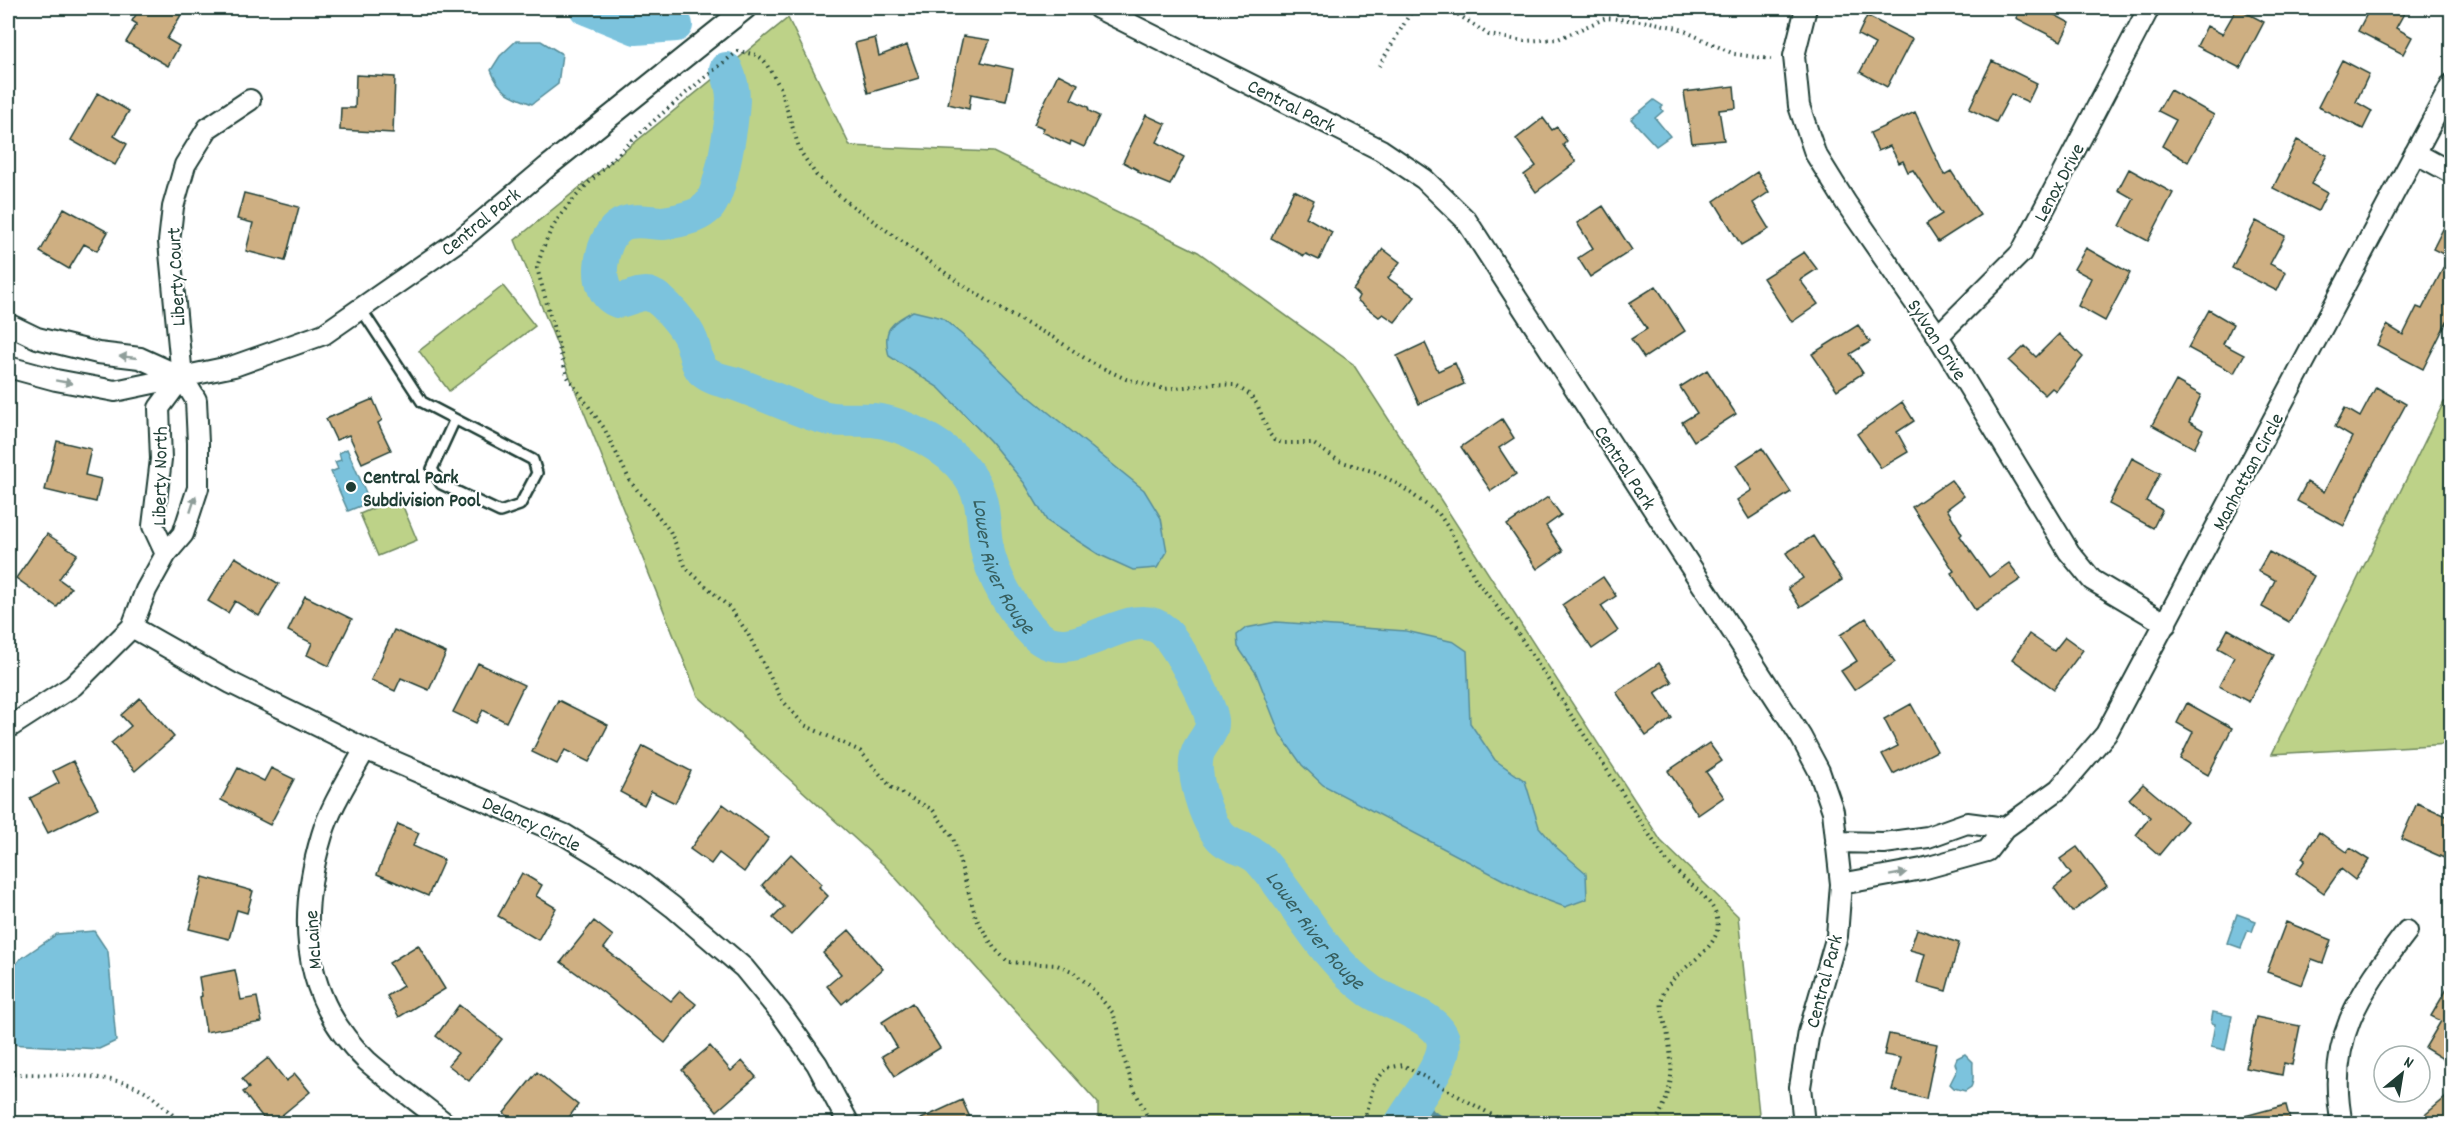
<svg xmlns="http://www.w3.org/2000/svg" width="2459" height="1131" viewBox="0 0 2459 1131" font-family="Dekko,sans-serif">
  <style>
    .green { fill: #bdd288; stroke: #6e885e; stroke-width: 1.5 }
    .water { fill: #7cc3dd; stroke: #578d99; stroke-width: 1.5 }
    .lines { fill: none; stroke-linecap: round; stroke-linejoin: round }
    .stream { stroke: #578d99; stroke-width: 6 }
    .river { stroke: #7cc3dd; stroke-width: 34 }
    .building { fill: #ceaf82; stroke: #1f3d34; stroke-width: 1.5 }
    .lane-casing { stroke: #1f3d34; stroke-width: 14 }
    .street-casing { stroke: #1f3d34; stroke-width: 24 }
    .path { stroke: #1f3d34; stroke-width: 4; stroke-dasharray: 1.5 4.5; stroke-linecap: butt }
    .lane { stroke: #fff; stroke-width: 9 }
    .street { stroke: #fff; stroke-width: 20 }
    .oneway { fill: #8f9e9a }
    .poi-dot { fill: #1f3d34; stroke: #fff; stroke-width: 2 }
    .labels { text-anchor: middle; stroke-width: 4.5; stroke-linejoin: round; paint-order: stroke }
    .street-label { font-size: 20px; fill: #1f3d34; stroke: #fff }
    .poi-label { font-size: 20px; font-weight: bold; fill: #1f3d34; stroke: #fff; text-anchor: start }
    .water-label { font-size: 21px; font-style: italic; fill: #365e5e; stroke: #fff }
  </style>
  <rect width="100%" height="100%" fill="#fff"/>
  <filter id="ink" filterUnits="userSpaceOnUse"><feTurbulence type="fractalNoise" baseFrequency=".0167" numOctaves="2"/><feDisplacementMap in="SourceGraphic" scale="12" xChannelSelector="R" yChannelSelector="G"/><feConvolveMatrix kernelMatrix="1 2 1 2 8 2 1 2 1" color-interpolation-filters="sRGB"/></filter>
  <g filter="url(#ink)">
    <path class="green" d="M788 18 850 146 993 152 1198 252 1353 364 1661 841 1738 916 1760 1123H1098V1103L885 866 698 696 515 240Z
      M503 286 535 326 449 391 419 351Z
      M2444 402H2452L2451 744 2272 754Z
      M399 497 417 540 378 556 360 514Z"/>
    <path class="water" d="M516 41H541L562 54 558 84 532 104C511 96 499 92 491 70L500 56Z
      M1654 100 1663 106 1661 108 1663 111 1655 118 1670 136 1656 146 1631 119Z
      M913 311 942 318 979 349 1022 391 1144 490 1161 518 1167 552 1157 568 1133 570 1098 554 1047 521 1025 484 990 441 939 388 889 356C882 329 890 324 913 311Z
      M347 449 370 502 348 511 331 472 338 469 335 462 341 460 339 453Z
      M1276 622 1406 631 1454 642 1467 651 1470 723 1495 760 1525 781 1539 827 1557 848 1586 873 1587 899 1565 907 1530 894 1323 785 1302 765 1280 734 1256 673 1238 647 1237 635 1246 628Z
      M2237 914 2256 921 2252 932 2248 930 2241 948 2227 943Z
      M94 931 108 952 116 1041 99 1049 8 1044V976L19 960 57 934Z
      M2213 1012 2232 1016 2225 1050 2211 1047 2215 1024 2211 1023Z
      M1965 1054 1973 1062C1972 1071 1975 1079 1971 1087L1965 1091 1954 1088 1950 1084 1957 1070 1955 1063 1957 1058Z"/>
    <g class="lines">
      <path class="stream" d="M1415 1100 1436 1116 1456 1124"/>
      <g class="river">
        <path d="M586 8 636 28 676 25"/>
        <path id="s1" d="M726 69C730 78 733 89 733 100 732 123 722 189 709 206 705 210 699 214 694 216 685 219 672 222 663 223 649 223 630 217 618 227 600 241 591 292 618 301 627 300 642 291 651 295 664 300 686 327 691 340 695 350 696 365 704 372 712 379 726 381 736 384 764 394 791 407 819 416 836 422 855 419 873 420 904 423 949 448 967 473 985 497 982 516 986 544 991 575 1013 612 1035 634 1073 671 1130 600 1164 631 1178 645 1210 703 1212 721 1213 733 1202 742 1198 752 1190 772 1206 820 1220 836 1230 848 1249 848 1260 860 1299 904 1321 955 1370 991 1389 1004 1436 1016 1443 1039 1449 1062 1412 1103 1401 1124"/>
      </g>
    </g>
    <path class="building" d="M140 8H168L181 15 167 39 179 46 168 66 126 42 137 24 132 21Z
      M2022 8H2057L2053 14 2070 23 2061 41 2016 18Z
      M2237 8 2264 22 2240 68 2197 46 2207 26 2222 34Z
      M2370 8H2407L2396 28 2412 37 2403 54 2358 31Z
      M1867 16 1912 39 1887 87 1860 72 1875 44 1858 35Z
      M963 36 990 40 981 62 1013 69 1006 101 971 94 969 109 948 104Z
      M875 38 879 56 907 45 919 78 868 93 855 43Z
      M2342 60 2369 74 2356 102 2372 111 2363 129 2318 107Z
      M1992 61 2037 83 2028 102 2011 94 1996 122 1969 109Z
      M1058 74 1078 84 1071 99 1088 107 1089 111 1099 116 1084 147 1071 141 1070 145 1042 132 1044 128 1034 124Z
      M356 75 395 77 393 133 340 130 341 108H355Z
      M1734 86 1736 108 1719 110 1724 140 1692 143 1684 92Z
      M2170 90 2214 115 2188 162 2162 146 2176 120 2158 111Z
      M98 93 129 111 114 136 127 144 115 165 71 140Z
      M1915 112 1944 175 1951 171 1980 215 1938 242 1926 224 1942 214 1913 170 1908 172 1903 161 1899 163 1890 146 1878 151 1870 133Z
      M1146 115 1166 124 1157 142 1184 157 1170 185 1138 172V170L1123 162Z
      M1543 118 1552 130 1557 127 1567 141 1563 145 1576 162 1536 192 1524 175 1536 166 1516 139Z
      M2297 140 2327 155 2311 184 2327 193 2318 211 2273 188Z
      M2129 169 2173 193 2148 241 2120 226 2134 199 2118 190Z
      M1757 172 1769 192 1753 203 1769 229 1741 245 1714 201Z
      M1294 190 1314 200 1306 217 1332 232 1319 260 1306 254 1304 256 1271 238Z
      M244 193 299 207 285 261 246 251 253 223 237 219Z
      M1603 206 1632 250 1590 277 1578 258 1593 248 1577 223Z
      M64 208 108 232 97 251 84 244 69 269 40 252Z
      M2451 213V313L2423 369 2377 345 2387 325 2403 335 2417 307 2422 309 2449 257 2433 249Z
      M2256 221 2285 236 2270 264 2286 272 2277 291 2232 268Z
      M2086 248 2130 273 2105 321 2078 306 2091 278 2074 269Z
      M1383 249 1400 262 1388 278 1415 297 1395 322 1383 314 1379 317 1357 300 1359 296 1353 290Z
      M1804 252 1817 269 1800 280 1818 304 1792 322 1763 278Z
      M1656 286 1685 331 1644 358 1631 339 1647 329 1629 303Z
      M2209 310 2233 324 2223 344 2244 355 2234 373 2188 348Z
      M1858 325 1870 342 1850 354 1863 373 1837 390 1812 354Z
      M2059 334 2083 357 2056 391 2052 388 2045 395 2009 361 2025 346 2036 357Z
      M1425 343 1438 371 1455 363 1464 384 1419 404 1397 356Z
      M1707 370 1736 414 1694 441 1682 422 1697 413 1680 387Z
      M2176 381 2201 395 2189 422 2203 430 2194 448 2152 425Z
      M2376 387 2406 404 2366 478 2344 526 2297 501 2307 482 2324 492 2352 437 2335 427 2345 408 2360 417Z
      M373 399 382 420 378 423 391 450 362 463 349 435 336 440 326 419Z
      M1902 402 1914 421 1897 432 1908 452 1881 468 1857 434Z
      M1502 419 1514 438 1499 448 1516 474 1491 491 1461 447Z
      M57 441 91 449 85 475 101 479 96 502 45 490Z
      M1762 448 1791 492 1749 519 1737 500 1752 490 1736 465Z
      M2132 458 2160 473 2146 501 2162 510 2153 528 2109 504Z
      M1951 480 1964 496 1947 509 1962 534 1960 536 1989 577 2009 563 2021 579 1975 610 1951 573 1954 571 1912 507Z
      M1548 497 1561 515 1546 526 1563 551 1537 569 1507 525Z
      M47 534 77 554 59 579 71 588 57 607 16 578Z
      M1813 536 1842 580 1800 607 1788 588 1803 578 1786 553Z
      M2269 552 2314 576 2289 622 2262 607 2275 580 2258 571Z
      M235 557 279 584 259 616 235 601 228 613 208 601Z
      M1603 577 1616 596 1601 606 1618 631 1592 649 1562 605Z
      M305 596 352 619 329 666 307 655 312 643 288 631Z
      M1866 618 1895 662 1854 690 1841 671 1857 661 1840 635Z
      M2228 629 2274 655 2249 702 2219 686 2234 657 2218 648Z
      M394 630 446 653 429 690 401 678 395 691 371 680Z
      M2029 634 2054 651 2065 637 2083 650 2054 689 2012 659Z
      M478 663 524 685 506 722 483 710 476 723 453 712Z
      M1659 663 1672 682 1655 693 1672 718 1646 736 1616 692Z
      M140 698 174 737 135 771 111 743 131 726 121 715Z
      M558 700 608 725 589 762 565 750 557 764 532 752Z
      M2187 703 2232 728 2208 775 2180 759 2193 732 2177 723Z
      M1911 704 1937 751 1893 774 1882 754 1898 746 1884 719Z
      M1709 743 1722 761 1706 772 1724 797 1698 815 1668 771Z
      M643 746 691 771 675 803 651 791 644 805 620 792Z
      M73 761 98 808 48 833 30 798 59 783 53 771Z
      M238 768 264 781 271 768 294 779 270 825 221 800Z
      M2143 784 2187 821 2159 855 2136 835 2150 817 2129 799Z
      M2417 803 2451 818V861L2401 839Z
      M723 804 769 838 744 872 719 853 711 864 690 849Z
      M398 824 419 833 413 846 444 860 428 896 377 874Z
      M2319 832 2347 852 2350 848 2369 860 2355 880 2341 869 2324 893 2296 873 2305 860 2302 858Z
      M2077 847 2107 886 2072 912 2054 888 2071 874 2060 859Z
      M791 854 822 884 819 887 828 896 791 935 773 918 784 907 762 885Z
      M522 873 542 885 536 896 556 908 538 940 498 916Z
      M203 877 253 891 247 913 237 910 229 939 189 929Z
      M594 921 613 936 604 948 671 1001 680 991 696 1004 665 1043 604 993 561 962Z
      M2286 922 2331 940 2323 963 2312 959 2302 985 2267 972Z
      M1917 929 1959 943 1946 991 1917 983 1925 954 1910 950Z
      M849 930 883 969 842 1004 827 986 841 974 823 953Z
      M418 945 445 989 399 1017 387 996 403 986 389 963Z
      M235 970 241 1000 257 997 262 1022 206 1032 200 997 202 996 199 977Z
      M2451 982V1064L2425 1048 2441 1021 2431 1016Z
      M912 1003 940 1048 895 1076 882 1056 897 1047 882 1022Z
      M459 1005 502 1039 469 1081 448 1065 458 1053 436 1036Z
      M2256 1017 2300 1026 2292 1065 2284 1063 2282 1075 2246 1068Z
      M1889 1034 1937 1044 1926 1099 1892 1090 1901 1058 1884 1055Z
      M710 1046 731 1071 742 1061 756 1077 717 1111 682 1070Z
      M268 1058 286 1081 295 1074 310 1092 271 1124H268L243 1092 249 1088 242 1079Z
      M537 1072 578 1105 564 1124H518L504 1113Z
      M2451 1093V1124H2414Z
      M962 1100 973 1124H910Z
      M2286 1105 2291 1124H2237V1118Z"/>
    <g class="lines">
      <g class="lane-casing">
        <path id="lane" d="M361 309 422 402 533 460 537 473 520 505 500 512 441 484 432 469 455 419"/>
      </g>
      <g class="street-casing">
        <path id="street" d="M1098 8 1381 150 1424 179 1466 220 1801 737 1819 771 1833 811 1841 884 1837 936 1809 1032 1800 1087 1804 1124
          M1806 8 1794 56 1799 106 1815 153 1846 203 1938 336 2069 552 2092 580 2166 624
          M2415 153 2452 173
          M8 324 37 338 98 353 140 358 182 377
          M1938 336 2021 253 2149 8
          M8 367 56 380 115 391 234 366 324 334 465 236 547 167 746 8
          M166 554 153 526 161 459 159 408 182 377
          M132 627 231 683 365 749 565 835 634 877 673 907 744 968 780 1012 817 1064 849 1124
          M8 728 73 686 132 627 146 590 166 554 183 534 198 488V443L196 400 182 377 169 242 173 207 185 165 208 128 250 100
          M365 749C350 777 331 805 322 835 297 918 301 998 367 1061 392 1083 420 1103 446 1124
          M1836 842 1884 843 1928 837 1967 823 2005 828
          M1841 884 1922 869 1987 851 2005 828 2059 789 2106 734 2452 84
          M2342 1124C2325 1040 2359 994 2407 931"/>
      </g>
      <path class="path" d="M1448 8 1489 35 1524 41 1558 39 1606 18 1650 22 1678 28 1734 54 1771 59
        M1379 66 1411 12 1419 8
        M8 1074C45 1075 117 1072 148 1093 160 1102 171 1114 183 1124
        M1153 1124 1149 1120 1134 1089 1121 1050 1118 1028 1113 1013 1090 986 1072 971 1057 965 1008 962 994 948 976 918 953 838 933 810 892 788 860 751 804 725 782 700 747 632 729 607 686 568 670 531 630 481 604 428 567 376 537 268C541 253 546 239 554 225 568 203 587 184 606 166 647 125 692 87 738 51L757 55 765 62 780 87 800 151 816 175 843 199 958 282 1007 313 1054 338 1092 363 1126 379 1164 389 1215 384 1234 385 1249 394 1257 404 1269 433 1274 440 1283 443H1312L1339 461 1375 472 1398 484 1439 514 1449 529 1476 580 1517 632 1656 845C1661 853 1666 861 1672 867 1685 881 1705 893 1714 910 1734 951 1667 967 1662 999 1660 1008 1665 1022 1667 1031 1674 1071 1674 1087 1655 1124
        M1359 1124 1367 1112 1374 1083 1387 1068 1403 1065 1508 1124"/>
      <use href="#lane" class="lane"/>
      <use href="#street" class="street"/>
    </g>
    <defs><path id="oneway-solid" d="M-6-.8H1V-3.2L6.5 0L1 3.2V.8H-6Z" transform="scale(1.5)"/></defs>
    <g class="oneway">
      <use href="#oneway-solid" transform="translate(128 357) rotate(-174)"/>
      <use href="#oneway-solid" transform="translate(64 382) rotate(10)"/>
      <use href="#oneway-solid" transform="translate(193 504) rotate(-72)"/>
      <use href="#oneway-solid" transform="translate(1898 874) rotate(-10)"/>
    </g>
  </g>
  <circle class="poi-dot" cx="351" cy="487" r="6"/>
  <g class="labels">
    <g class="street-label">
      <text transform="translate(1292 105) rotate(27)" y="7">Central Park</text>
      <text transform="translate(2058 182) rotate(-62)" y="7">Lenox Drive</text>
      <text transform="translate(480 221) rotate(-39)" y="7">Central Park</text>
      <text transform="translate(175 277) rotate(-93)" y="7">Liberty Court</text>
      <text transform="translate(1938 339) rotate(57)" y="7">Sylvan Drive</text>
      <text transform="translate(1626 467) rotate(57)" y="7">Central Park</text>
      <text transform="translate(2247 471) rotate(-62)" y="7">Manhattan Circle</text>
      <text transform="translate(159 476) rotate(-89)" y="7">Liberty North</text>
      <text transform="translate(532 823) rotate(25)" y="7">Delancy Circle</text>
      <text transform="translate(312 940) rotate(-94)" y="7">McLaine</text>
      <text transform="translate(1823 981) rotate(-75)" y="7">Central Park</text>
    </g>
    <g class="poi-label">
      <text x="363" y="483">Central Park<tspan x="363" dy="23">Subdivision Pool</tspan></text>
    </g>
    <g class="water-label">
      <text dy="7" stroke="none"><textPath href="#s1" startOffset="842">Lower River Rouge</textPath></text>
      <text dy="7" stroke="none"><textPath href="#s1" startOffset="1420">Lower River Rouge</textPath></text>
    </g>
  </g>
  <rect width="2459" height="1131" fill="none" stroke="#fff" stroke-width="30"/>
  <rect x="15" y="15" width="2429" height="1101" fill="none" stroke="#1f3d34" stroke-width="2" filter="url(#ink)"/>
  <g transform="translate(2402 1074) rotate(30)"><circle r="28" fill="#ffffff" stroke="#a5b1ae" stroke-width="1.5"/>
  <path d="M0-4.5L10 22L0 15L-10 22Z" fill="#1f3d34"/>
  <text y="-9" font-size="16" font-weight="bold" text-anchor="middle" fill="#1f3d34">N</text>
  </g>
</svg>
